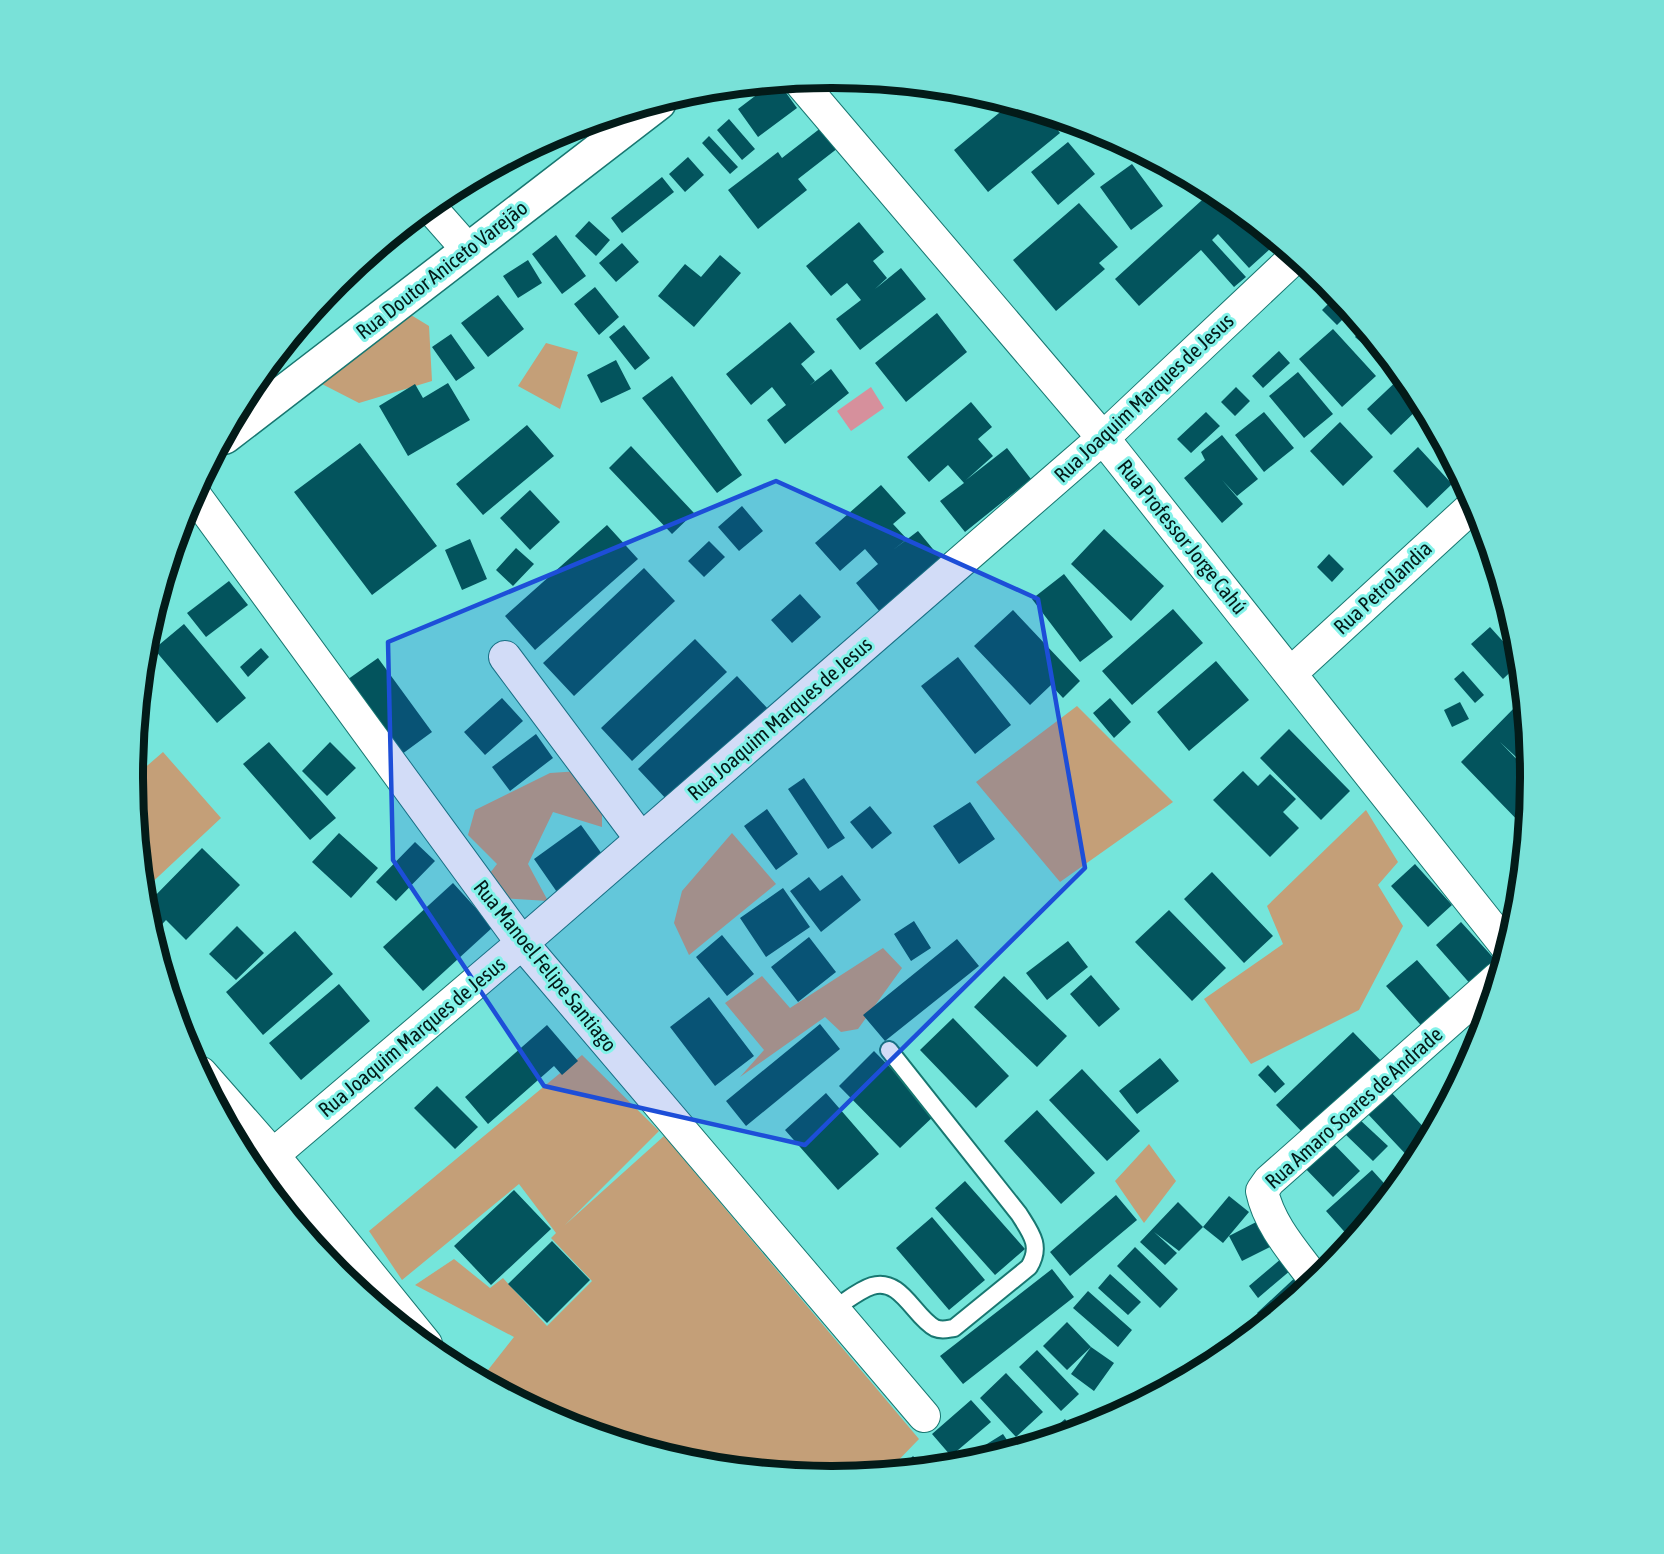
<svg xmlns="http://www.w3.org/2000/svg" width="1664" height="1554" viewBox="0 0 1664 1554" font-family="'Asap Condensed',sans-serif">
  <style>
    .green { fill: #c49f78 }
    .water { fill: #d6909c }
    .building { fill: #03545d }
    .lines { fill: none; stroke-linecap: round; stroke-linejoin: round }
    .lane-casing { stroke: #187771; stroke-width: 20 }
    .street-casing { stroke: #187771; stroke-width: 34 }
    .secondary-casing { stroke: #187771; stroke-width: 36 }
    .lane { stroke: #fff; stroke-width: 16 }
    .street { stroke: #fff; stroke-width: 32 }
    .secondary { stroke: #fff; stroke-width: 33 }
    .marked { fill: #1d4ed8; fill-opacity: 0.2; stroke: #1d4ed8; stroke-width: 4.5; stroke-linejoin: round }
    .labels { text-anchor: middle; stroke-width: 6; stroke-linejoin: round; paint-order: stroke }
    .street-label { font-size: 21px; fill: #031b19; stroke: #83f2e9 }
    .rim { fill: none; stroke: #031b19; stroke-width: 8 }
  </style>
  <rect width="100%" height="100%" fill="#75e5db"/>
  <path class="green" d="M361 310 411 315 429 326 432 381 359 403 320 383Z
    M546 343 578 352 560 409 518 386Z
    M1077 706 1173 802 1060 882 976 782Z
    M163 752 221 818 144 890 133 778Z
    M580 771 602 809V827L553 812 528 864 548 901 501 898 490 873 497 864 468 835 475 810 550 773Z
    M1366 810 1398 862 1378 885 1403 926 1359 1010 1251 1064 1204 999 1283 944 1267 906Z
    M732 833 776 884 689 955 674 923 682 891Z
    M883 948 902 968 858 1029 841 1032 825 1017 740 1077 764 1050 725 1003 762 976 790 1008Z
    M582 1055 659 1131 565 1225 664 1136 919 1439 889 1470 832 1476 695 1462 564 1423 485 1380 488 1370 514 1337 415 1285 454 1259 490 1288 503 1278 547 1326 592 1281 551 1238 556 1233 519 1184 402 1280 369 1231Z
    M1149 1144 1176 1181 1144 1223 1115 1181Z
    M287 1165 318 1220 307 1234 265 1183Z"/>
  <path class="water" d="M871 387 884 408 851 431 837 411Z"/>
  <path class="building" d="M779 83 797 108 758 137 738 109 771 84Z
    M1010 104 1046 115 1060 133 988 192 954 150Z
    M729 119 755 149 742 160 717 130Z
    M1059 119 1077 124 1069 131Z
    M822 127 838 148 798 179 807 190 758 229 728 190 778 152 782 158Z
    M709 136 738 167 730 174 702 143Z
    M1068 142 1095 174 1058 205 1031 172Z
    M688 157 704 175 685 192 669 174Z
    M1132 164 1163 206 1131 230 1100 187Z
    M662 177 674 192 622 233 611 218Z
    M1212 191 1221 196 1254 224 1250 227 1270 249 1249 268 1218 234 1212 240 1246 277 1234 287 1201 250 1139 306 1115 279Z
    M1079 203 1118 247 1099 263 1105 269 1056 311 1013 260Z
    M589 221 610 240 596 256 575 236Z
    M859 222 884 252 873 261 887 278 875 289 901 268 926 299 860 350 836 319 861 300 847 283 831 296 806 266Z
    M556 235 586 276 562 294 532 254Z
    M395 236 399 245 364 263 363 262Z
    M622 243 639 262 616 282 599 263Z
    M720 255 741 273 694 327 658 296 685 264 701 277Z
    M528 260 542 283 518 298 503 276Z
    M595 287 619 317 599 335 574 304Z
    M498 295 524 329 488 357 461 323Z
    M1337 295 1350 312 1337 325 1322 310Z
    M321 303 326 310 301 328Z
    M937 313 967 352 906 402 875 363Z
    M790 322 815 352 801 364 815 381 809 386 831 369 849 393 785 444 767 420 786 405 772 387 751 405 726 374Z
    M624 325 650 358 635 370 609 337Z
    M1363 328 1388 359 1385 363 1355 337Z
    M1333 329 1376 376 1342 407 1299 359Z
    M451 334 475 368 456 381 432 347Z
    M1279 351 1290 363 1263 388 1252 376Z
    M616 360 631 389 601 403 587 375Z
    M1298 372 1333 414 1304 438 1269 396Z
    M672 376 742 475 717 493 642 398Z
    M1402 376 1413 389 1422 405 1391 435 1367 409Z
    M448 383 470 420 408 456 379 406 415 384 423 398Z
    M1236 387 1250 401 1235 416 1221 402Z
    M971 402 992 427 978 439 993 456 966 480 1007 448 1031 479 965 532 940 501 964 483 948 465 929 482 907 457Z
    M1206 412 1220 426 1191 453 1177 439Z
    M1264 412 1294 448 1264 472 1235 435Z
    M1340 422 1373 457 1343 486 1310 451Z
    M527 425 554 456 483 515 456 484Z
    M1222 435 1258 479 1237 496 1222 480 1243 504 1222 523 1184 478 1205 460 1201 452Z
    M360 443 437 546 372 595 294 492Z
    M631 446 694 513 672 534 609 468Z
    M1418 447 1452 484 1427 508 1393 471Z
    M881 485 906 513 893 524 907 539 893 550 918 531 942 560 880 612 856 583 878 564 865 549 840 571 815 543Z
    M530 490 560 522 530 550 500 518Z
    M742 506 763 531 739 551 718 527Z
    M607 525 638 559 535 650 505 616Z
    M1104 529 1164 586 1131 621 1071 564Z
    M470 539 487 579 462 590 445 550Z
    M709 541 725 557 704 577 688 561Z
    M516 548 534 564 513 586 496 570Z
    M1329 554 1344 569 1332 582 1317 567Z
    M644 568 675 601 574 696 543 663Z
    M1064 574 1113 637 1080 662 1032 599Z
    M229 581 248 605 206 637 187 613Z
    M800 594 821 617 792 643 771 620Z
    M1173 609 1203 643 1132 705 1102 671Z
    M1013 610 1080 681 1063 698 1051 685 1030 705 974 646Z
    M184 624 246 698 217 723 154 649Z
    M1490 627 1519 659 1520 663 1503 679 1471 644Z
    M695 639 727 672 632 761 601 728Z
    M261 648 269 657 248 677 240 667Z
    M958 657 1011 725 975 754 921 686Z
    M378 658 432 732 398 757 344 682Z
    M1216 661 1249 700 1189 751 1157 712Z
    M1463 671 1484 695 1475 703 1454 679Z
    M737 676 769 710 669 802 638 769Z
    M502 698 523 721 485 755 464 732Z
    M1110 698 1131 722 1114 738 1093 713Z
    M1460 702 1469 719 1452 727 1444 710Z
    M1519 703 1524 707 1530 770 1500 742 1531 774 1526 829 1461 762Z
    M1289 729 1350 791 1321 820 1260 758Z
    M536 734 553 758 510 791 492 767Z
    M269 742 336 818 310 840 243 764Z
    M330 742 356 768 327 796 302 771Z
    M1243 771 1258 786 1270 774 1296 799 1283 812 1299 828 1270 857 1213 800Z
    M804 778 845 838 828 849 788 789Z
    M970 802 995 839 959 864 933 826Z
    M870 806 892 833 872 849 850 822Z
    M767 809 798 854 776 870 744 826Z
    M581 825 607 861 559 895 534 859Z
    M339 833 378 868 351 898 312 862Z
    M415 842 435 861 396 901 376 882Z
    M202 848 240 885 186 940 166 920 153 934 146 905Z
    M1415 864 1452 905 1428 927 1391 886Z
    M1212 872 1273 936 1244 963 1184 899Z
    M842 875 861 900 821 932 790 891 809 877 820 891Z
    M453 883 493 927 423 991 383 947Z
    M783 888 810 927 766 957 740 918Z
    M1169 910 1226 968 1192 1001 1135 942Z
    M914 921 931 948 911 961 894 934Z
    M1461 922 1499 964 1473 987 1436 945Z
    M237 926 264 953 236 980 209 954Z
    M295 931 333 974 263 1035 226 992Z
    M722 935 754 974 727 996 696 957Z
    M809 937 836 972 798 1002 771 967Z
    M957 939 979 966 885 1041 863 1015Z
    M1068 941 1088 967 1047 1000 1026 973Z
    M1417 960 1456 1005 1427 1032 1386 986Z
    M1091 975 1120 1009 1099 1027 1070 994Z
    M1004 976 1067 1036 1037 1067 974 1007Z
    M339 984 370 1021 301 1080 269 1043Z
    M709 997 754 1056 715 1086 670 1027Z
    M953 1018 1009 1076 976 1108 920 1050Z
    M820 1024 840 1049 746 1126 726 1101Z
    M547 1025 578 1061 562 1075 554 1066 488 1124 465 1097Z
    M1353 1032 1389 1069 1305 1135 1276 1105Z
    M874 1051 936 1114 900 1148 839 1086Z
    M1160 1058 1179 1081 1137 1114 1119 1091Z
    M1268 1065 1285 1084 1275 1093 1258 1075Z
    M1082 1069 1140 1131 1107 1161 1049 1100Z
    M437 1086 478 1127 455 1149 414 1108Z
    M1389 1090 1430 1134 1414 1163 1366 1112Z
    M826 1093 879 1154 838 1190 785 1130Z
    M1037 1110 1095 1173 1061 1204 1004 1141Z
    M1359 1119 1388 1146 1373 1161 1345 1134Z
    M1328 1138 1360 1171 1333 1197 1301 1164Z
    M1372 1170 1392 1192 1362 1228 1350 1238 1326 1211Z
    M965 1181 1025 1249 995 1275 935 1208Z
    M514 1190 551 1229 491 1285 454 1246Z
    M1116 1195 1137 1220 1070 1276 1050 1252Z
    M1229 1196 1249 1212 1223 1243 1203 1227Z
    M1178 1202 1203 1227 1179 1251 1154 1232 1177 1253 1165 1265 1140 1242Z
    M932 1217 985 1280 949 1310 896 1248Z
    M1264 1218 1276 1244 1242 1261 1229 1236Z
    M552 1241 590 1280 547 1323 508 1284Z
    M1135 1247 1178 1289 1160 1308 1117 1266Z
    M1282 1258 1291 1270 1258 1298 1249 1286Z
    M1052 1269 1074 1297 963 1384 940 1356Z
    M1300 1273 1310 1284 1265 1321 1257 1313Z
    M1110 1274 1141 1302 1128 1315 1098 1288Z
    M1088 1291 1132 1330 1118 1347 1073 1308Z
    M1067 1322 1091 1347 1067 1370 1043 1346Z
    M1091 1347 1114 1363 1094 1391 1071 1374Z
    M1037 1350 1079 1394 1061 1411 1019 1367Z
    M1006 1373 1043 1412 1016 1437 980 1398Z
    M971 1400 991 1422 951 1456 932 1434Z
    M1065 1419 1074 1431 1039 1441Z
    M1003 1434 1013 1449 963 1463 961 1460Z
    M913 1456 924 1467 900 1469Z"/>
  <g class="lines">
    <g class="lane-casing">
      <path id="lane" d="M832 1310C845 1302 859 1290 872 1286 901 1277 914 1317 935 1328 942 1331 947 1329 954 1328L1029 1267C1042 1246 1031 1233 1019 1214L889 1050"/>
    </g>
    <g class="street-casing">
      <path id="street" d="M799 81 1103 438 1507 947
        M430 207 468 250
        M194 494 522 943 924 1416
        M505 657 641 839
        M1291 673 1475 504
        M201 1073 273 1155 426 1344
        M256 1172 273 1155 522 943 1103 438 1295 257
        M1315 1280C1295 1253 1269 1225 1262 1191L1269 1181 1498 978"/>
    </g>
    <g class="secondary-casing">
      <path id="secondary" d="M225 437 659 103"/>
    </g>
    <use href="#lane" class="lane"/>
    <use href="#street" class="street"/>
    <use href="#secondary" class="secondary"/>
  </g>
  <path class="marked" d="M776 481 1038 599 1085 868 805 1145 544 1086 393 860 388 642Z"/>
  <g class="labels">
    <g class="street-label">
      <text transform="translate(442 270) rotate(-38)" y="7">Rua Doutor Aniceto Varejão</text>
      <text transform="translate(1144 398) rotate(-43)" y="7">Rua Joaquim Marques de Jesus</text>
      <text transform="translate(1182 537) rotate(51)" y="7">Rua Professor Jorge Cahú</text>
      <text transform="translate(1383 588) rotate(-43)" y="7">Rua Petrolandia</text>
      <text transform="translate(780 719) rotate(-41)" y="7">Rua Joaquim Marques de Jesus</text>
      <text transform="translate(545 966) rotate(51)" y="7">Rua Manoel Felipe Santiago</text>
      <text transform="translate(412 1037) rotate(-40)" y="7">Rua Joaquim Marques de Jesus</text>
      <text transform="translate(1354 1108) rotate(-42)" y="7">Rua Amaro Soares de Andrade</text>
    </g>
  </g>
  <path d="M0 0H1664V1554H0ZM831 88H832A688 688 0 0 1 1520 776V778A688 688 0 0 1 832 1466H831A688 688 0 0 1 143 778V776A688 688 0 0 1 831 88Z" fill="#79e1d8" fill-rule="evenodd"/>
  <path class="rim" d="M831 88H832A688 688 0 0 1 1520 776V778A688 688 0 0 1 832 1466H831A688 688 0 0 1 143 778V776A688 688 0 0 1 831 88Z"/>
</svg>
